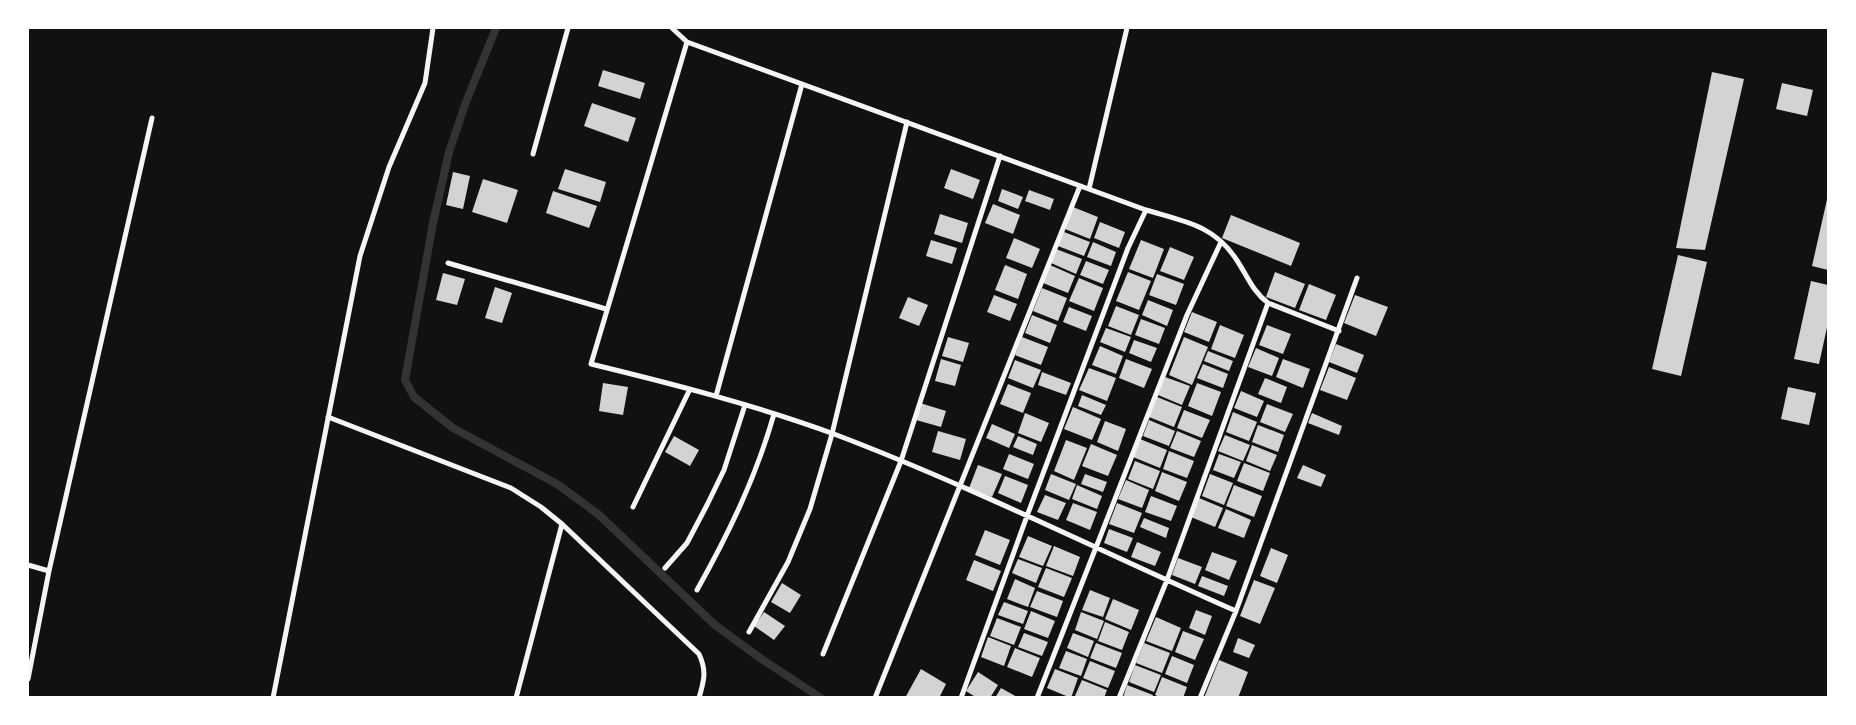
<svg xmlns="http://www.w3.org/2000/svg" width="1856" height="725" viewBox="0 0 1856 725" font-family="'Roboto Condensed',sans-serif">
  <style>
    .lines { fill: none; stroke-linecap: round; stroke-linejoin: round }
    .stream { stroke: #333; stroke-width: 8 }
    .building { fill: #d3d3d3 }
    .minor { stroke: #f5f5f5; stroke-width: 5 }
  </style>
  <rect width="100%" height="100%" fill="#111"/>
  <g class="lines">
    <path class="stream" d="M496 28 466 102 449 152 433 223 405 380 414 397 453 428 557 484 598 514 715 625 760 658 821 698"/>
  </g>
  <path class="building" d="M603 70 645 83 640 99 598 86Z
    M1712 72 1744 79 1705 250 1676 248Z
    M1782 83 1813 90 1807 116 1776 109Z
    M592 103 636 118 628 142 584 126Z
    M565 169 606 182 600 202 558 189Z
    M951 169 980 180 973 199 944 188Z
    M453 172 470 176 463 209 446 205Z
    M483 179 518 190 507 223 472 212Z
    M1002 189 1023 197 1018 209 998 201Z
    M1029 190 1054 199 1050 210 1025 201Z
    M553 191 597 206 589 228 546 213Z
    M1828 195V270L1812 266Z
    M993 204 1020 215 1013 234 985 223Z
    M1073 207 1098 217 1090 239 1065 229Z
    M940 214 968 223 962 243 934 234Z
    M1231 215 1300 243 1291 266 1222 238Z
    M1100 222 1125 232 1119 248 1094 238Z
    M1064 232 1090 242 1084 256 1058 246Z
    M1014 238 1040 249 1032 268 1006 258Z
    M931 240 957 248 952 264 926 256Z
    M1141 240 1164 249 1153 278 1129 269Z
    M1093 242 1116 252 1111 266 1087 257Z
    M1170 247 1194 257 1184 280 1160 271Z
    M1056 249 1082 259 1076 274 1051 263Z
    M1678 255 1707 262 1681 376 1652 369Z
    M1086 261 1109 270 1103 284 1080 275Z
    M1005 265 1027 274 1018 299 995 290Z
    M1050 265 1075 276 1068 293 1043 283Z
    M1128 272 1151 281 1139 310 1116 301Z
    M1275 272 1305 284 1295 308 1266 297Z
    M443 273 465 279 457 305 436 300Z
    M1157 274 1184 284 1176 305 1149 295Z
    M1079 278 1103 288 1094 311 1069 301Z
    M1811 281 1828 285V323L1819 364 1794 359Z
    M1309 284 1336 295 1326 320 1299 310Z
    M495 287 512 293 502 323 485 318Z
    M1042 288 1067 298 1058 321 1033 311Z
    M994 295 1017 304 1010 321 987 312Z
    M1355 295 1388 307 1376 336 1344 323Z
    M908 297 928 305 919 326 899 318Z
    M1148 300 1173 310 1167 326 1142 315Z
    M1116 306 1139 315 1131 335 1108 326Z
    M1069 307 1092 316 1086 331 1063 322Z
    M1192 312 1217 322 1209 342 1184 332Z
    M1032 315 1057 325 1050 343 1025 333Z
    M1141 319 1165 328 1159 344 1135 335Z
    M1220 325 1244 335 1235 358 1211 349Z
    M1267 325 1291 334 1283 354 1259 345Z
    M1106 328 1131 337 1125 352 1100 342Z
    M948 337 969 343 963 362 942 356Z
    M1022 337 1048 347 1041 365 1015 355Z
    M1184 337 1208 347 1192 385 1169 375Z
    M1134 340 1157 348 1151 362 1129 353Z
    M1336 344 1364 355 1357 373 1329 362Z
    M1100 346 1123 356 1116 374 1092 365Z
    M1256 348 1279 358 1272 376 1248 367Z
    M1208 351 1233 361 1229 371 1204 361Z
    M941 359 961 365 955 386 935 381Z
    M1126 359 1152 369 1144 388 1119 378Z
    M1283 359 1310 369 1303 388 1276 377Z
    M1015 360 1041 370 1033 388 1008 378Z
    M1203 364 1228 374 1223 388 1197 378Z
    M1329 367 1356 378 1347 400 1320 390Z
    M1089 368 1116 378 1107 401 1079 390Z
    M1042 372 1071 383 1066 395 1038 385Z
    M1165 377 1190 386 1182 405 1158 395Z
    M1265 378 1287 387 1281 403 1258 394Z
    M603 383 628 387 623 415 599 411Z
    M1197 383 1221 392 1212 416 1188 406Z
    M1008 384 1031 393 1023 413 1000 404Z
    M1788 387 1816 393 1809 425 1781 419Z
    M1241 391 1264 401 1257 417 1234 408Z
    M1082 395 1106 405 1101 415 1078 406Z
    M1157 397 1182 407 1174 427 1149 417Z
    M920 403 946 411 941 427 916 420Z
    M1267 404 1293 414 1285 432 1260 422Z
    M1073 407 1101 419 1092 440 1064 429Z
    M1184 410 1210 420 1202 438 1177 428Z
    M1233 412 1257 422 1249 441 1226 432Z
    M1025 413 1049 423 1041 442 1018 433Z
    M1312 413 1342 426 1339 435 1308 423Z
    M1149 420 1175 431 1169 446 1143 436Z
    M1105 421 1126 429 1118 451 1097 442Z
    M992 424 1015 434 1009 448 986 438Z
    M1258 425 1284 435 1278 452 1252 442Z
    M938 431 966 439 960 460 932 452Z
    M1177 431 1201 441 1194 457 1170 448Z
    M1225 435 1250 445 1243 461 1218 451Z
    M674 436 699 450 690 466 665 452Z
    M1018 436 1037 444 1033 455 1013 447Z
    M1140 439 1167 450 1160 468 1133 457Z
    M1066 440 1087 448 1074 480 1054 471Z
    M1091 444 1117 455 1108 476 1082 466Z
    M1252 445 1277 455 1270 471 1246 461Z
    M1169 451 1194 461 1187 478 1163 469Z
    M1009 454 1034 464 1028 479 1003 469Z
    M1219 454 1241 462 1234 478 1213 470Z
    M1135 461 1160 471 1153 489 1128 479Z
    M1244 463 1270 473 1263 491 1237 481Z
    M978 465 1002 474 992 497 969 488Z
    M1303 465 1326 475 1321 487 1297 478Z
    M1162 472 1187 482 1179 501 1155 491Z
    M1051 474 1076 484 1069 500 1045 490Z
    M1085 474 1107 482 1103 492 1081 484Z
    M1210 474 1233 483 1224 505 1202 496Z
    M1005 476 1028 485 1021 503 998 493Z
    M1126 480 1149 490 1142 508 1118 499Z
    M1077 485 1102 496 1097 509 1072 499Z
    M1234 485 1262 496 1254 517 1226 506Z
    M1045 495 1066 503 1058 520 1037 512Z
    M1151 496 1177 506 1171 521 1145 512Z
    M1199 498 1223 508 1215 527 1191 517Z
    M1073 503 1097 512 1090 530 1066 520Z
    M1117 503 1142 513 1134 533 1109 524Z
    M1226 509 1251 520 1244 538 1218 528Z
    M1144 518 1169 528 1166 538 1140 527Z
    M1109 529 1133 538 1127 552 1104 543Z
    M985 530 1010 540 1000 565 975 555Z
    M1028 536 1052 546 1043 566 1019 557Z
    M1137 542 1161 552 1155 566 1131 557Z
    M1054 546 1080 557 1073 576 1046 566Z
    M1271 548 1288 555 1277 583 1260 576Z
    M1212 552 1237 561 1229 580 1205 570Z
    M1178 558 1202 567 1195 584 1172 575Z
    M1018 559 1042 568 1036 583 1012 573Z
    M974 560 1001 571 993 591 966 580Z
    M1046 568 1072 578 1064 597 1038 587Z
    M1202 576 1228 586 1224 596 1198 586Z
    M1015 579 1035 588 1028 607 1007 599Z
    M1254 580 1275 588 1260 624 1240 616Z
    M782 583 801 595 790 613 771 602Z
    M1090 590 1110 598 1103 617 1082 610Z
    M1037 591 1063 601 1057 617 1030 607Z
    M1113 599 1139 610 1131 630 1105 619Z
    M1004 602 1028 611 1023 624 998 615Z
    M1196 610 1212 616 1205 635 1189 628Z
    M1031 611 1055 621 1048 638 1024 629Z
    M764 612 785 626 774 640 754 626Z
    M1081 612 1104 621 1097 639 1075 630Z
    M1156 617 1181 628 1172 651 1146 641Z
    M997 618 1021 627 1014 645 990 636Z
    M1105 622 1129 632 1122 650 1098 641Z
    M1183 631 1204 639 1195 660 1175 652Z
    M1024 633 1048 642 1042 656 1018 647Z
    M1073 633 1094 641 1088 657 1067 648Z
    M988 637 1011 646 1004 666 981 657Z
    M1238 638 1255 645 1249 658 1233 652Z
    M1096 643 1122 653 1116 668 1090 658Z
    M1144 643 1170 653 1162 673 1136 663Z
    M1015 648 1040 658 1032 677 1007 667Z
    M1066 651 1087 659 1081 676 1059 668Z
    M1172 656 1194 665 1187 683 1165 674Z
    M1219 660 1248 672 1238 698H1204Z
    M1090 661 1115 671 1108 688 1083 678Z
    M1135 665 1161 675 1154 692 1129 682Z
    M921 669 946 684 939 698H905Z
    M1055 669 1078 678 1071 698 1047 688Z
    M978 672 998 685 990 698H977L966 691Z
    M1162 677 1187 687 1183 698H1162L1155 695Z
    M1082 680 1107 690 1104 698H1074Z
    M1127 685 1153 695 1152 698H1123Z
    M1001 688 1019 698H995Z"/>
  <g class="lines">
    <path class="minor" d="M672 28 687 42 1146 210C1183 221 1214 225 1236 259 1247 275 1252 291 1268 303L1339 331
      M687 42 591 364C673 384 755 405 834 434 971 486 1102 552 1236 611
      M533 154 568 28
      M1089 189 1127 28
      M448 263 606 309
      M716 396 802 84
      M328 417 511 488 541 507 562 524 699 654C707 671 704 681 699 698
      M633 507 690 389
      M28 565 49 571
      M665 568 687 543 707 505 724 470 745 405
      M697 590C729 533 756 477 774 414
      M749 632 788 562 810 509 832 434 907 122
      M823 654 901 461 1000 156
      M28 679 49 571 152 118
      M273 698 360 256 389 167 425 83 433 28
      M516 698 562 524
      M875 698 1080 186
      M961 698 1027 516 1128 248 1146 210
      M1037 698 1187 315 1221 242
      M1119 698 1167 580 1268 303
      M1200 698 1236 611 1357 278"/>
  </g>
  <rect width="1856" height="725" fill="none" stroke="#ffffff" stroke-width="58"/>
</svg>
